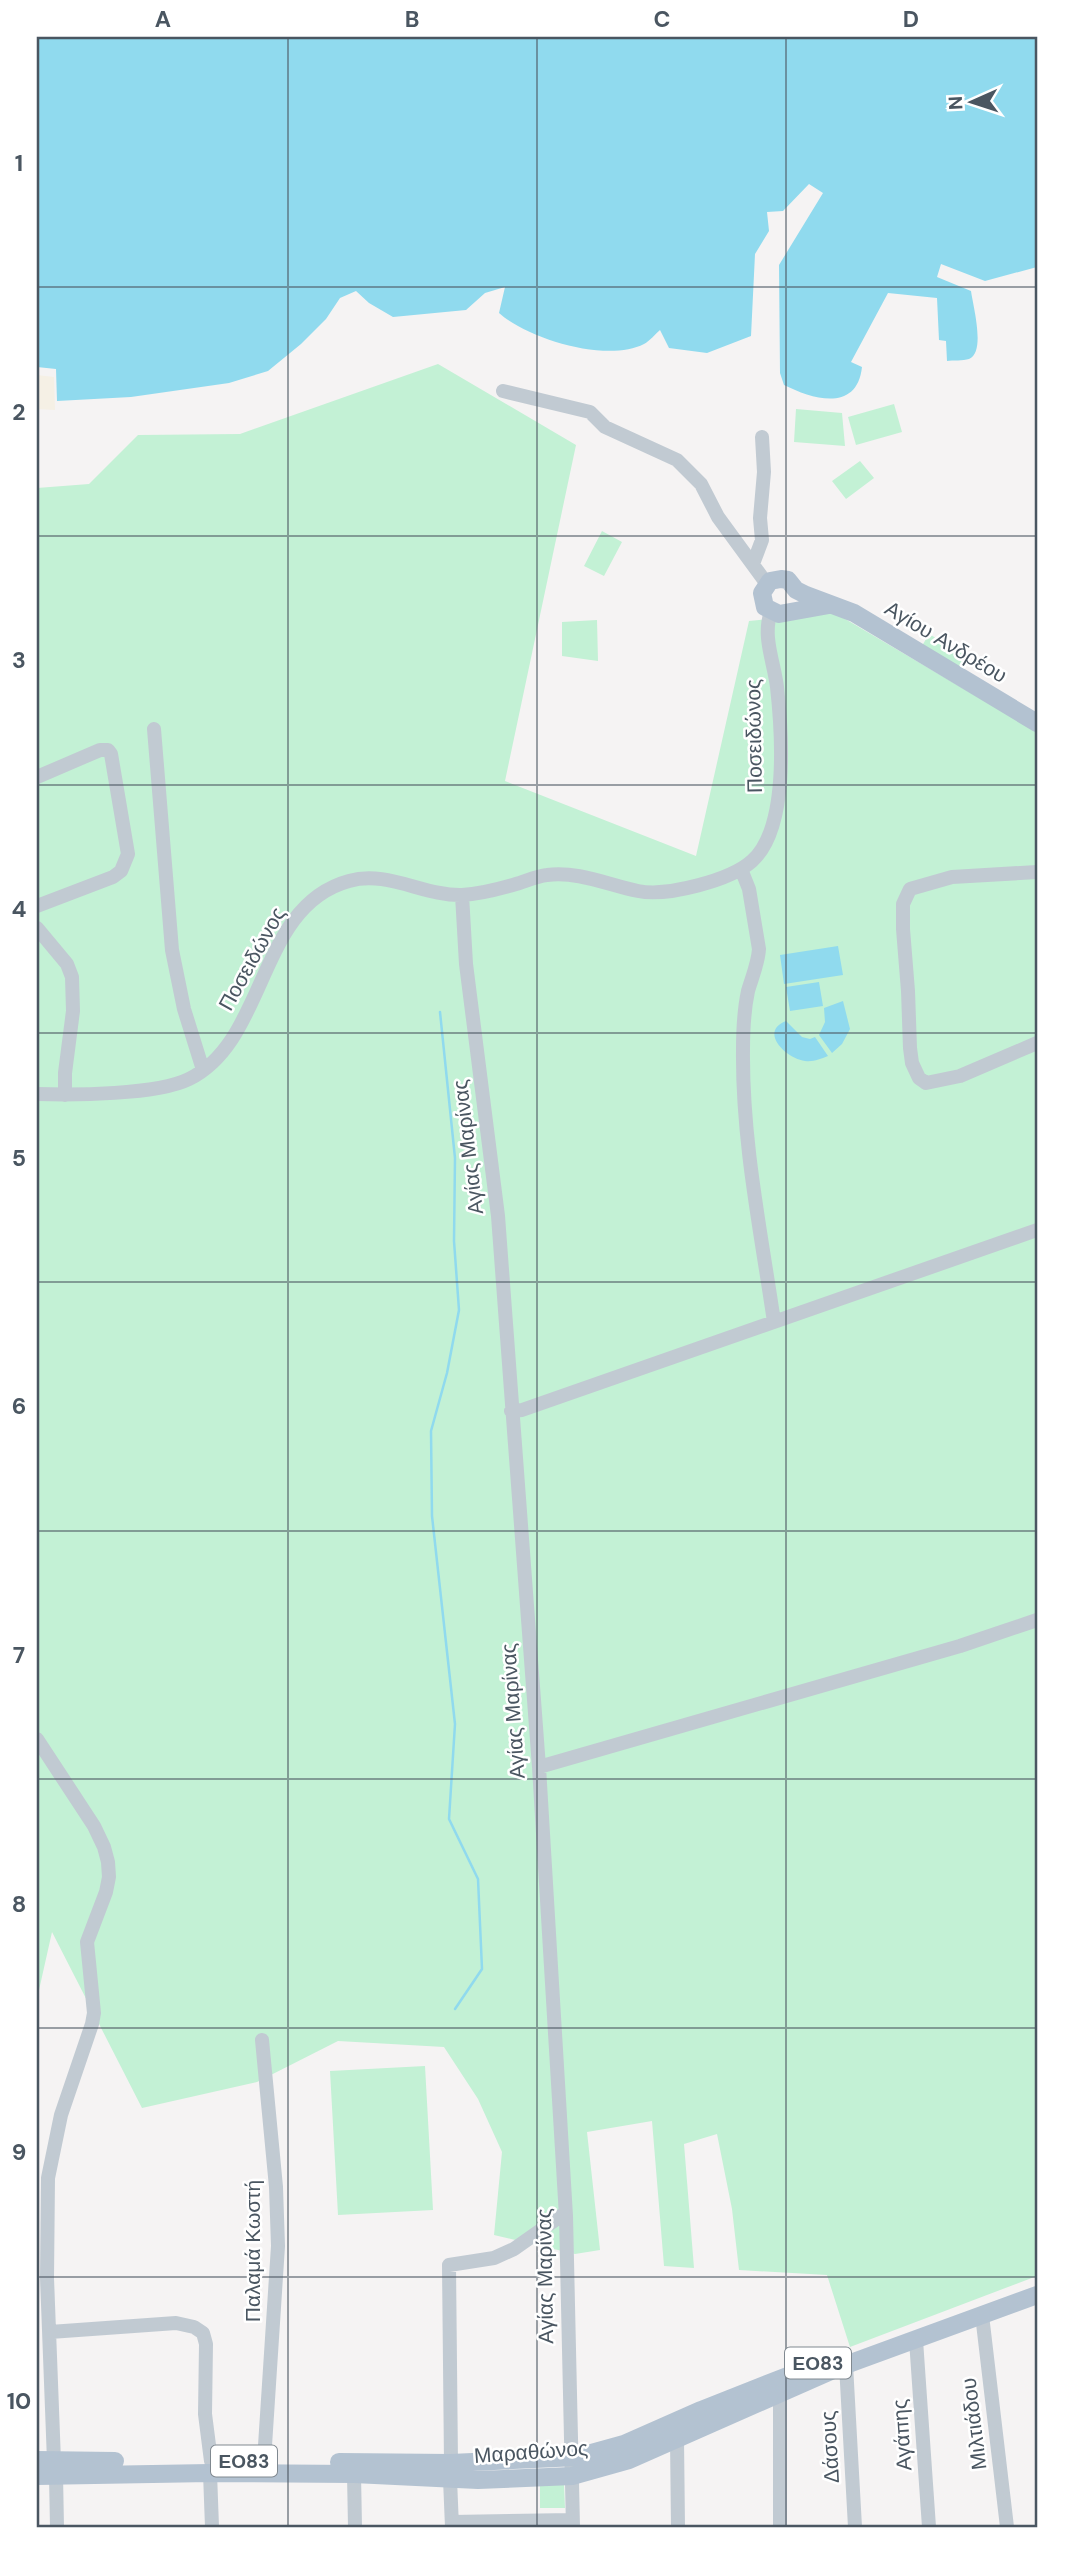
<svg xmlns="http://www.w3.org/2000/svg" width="1074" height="2564" viewBox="0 0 1074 2564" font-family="'DM Sans',sans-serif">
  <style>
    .green { fill: #c3f1d5 }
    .sand { fill: #f5f0e5 }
    .water { fill: #90daee }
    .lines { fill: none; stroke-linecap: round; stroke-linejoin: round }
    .stream { stroke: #90daee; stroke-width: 2.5 }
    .minor { stroke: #c1cad2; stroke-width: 14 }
    .major { stroke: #b3c2d1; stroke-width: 18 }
    .grid { fill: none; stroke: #4a5661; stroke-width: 2; stroke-opacity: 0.55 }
    .labels { text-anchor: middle; stroke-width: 5; stroke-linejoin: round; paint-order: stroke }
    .shield { fill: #fff; stroke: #808990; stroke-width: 2 }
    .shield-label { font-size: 19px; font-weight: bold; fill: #4a5661 }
    .street-label { font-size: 21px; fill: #4a5661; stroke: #fff }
    .neatline { fill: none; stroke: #4a5661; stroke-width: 2.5 }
    .grid-label { font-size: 23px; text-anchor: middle; font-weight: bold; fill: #4a5661 }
  </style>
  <rect width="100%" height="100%" fill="#f5f3f3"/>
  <path class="green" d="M438 364 576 445 505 781 696 856 749 621 835 613 1037 732V2276L850 2347 827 2275 739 2270 732 2209 717 2134 684 2144 694 2268 664 2266 652 2121 587 2132 600 2250 575 2254 494 2235 502 2152 478 2099 444 2047 338 2041 257 2082 142 2108 52 1932 37 1999V488L89 484 138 435 240 434Z
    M894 404 902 432 856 445 848 417Z
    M796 409 842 413 845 446 794 442Z
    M860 461 874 478 846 499 832 481Z
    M602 531 622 542 604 576 584 566Z
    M597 620 598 661 562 656V622Z
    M929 634 969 657 956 679 916 656Z
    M425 2066 433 2210 338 2215 330 2071Z
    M540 2484H564L565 2508H540Z"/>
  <path class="sand" d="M37 375 54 377 55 410 37 409Z"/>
  <path class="water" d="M37 37H1037V267L985 281 941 264 937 277 971 291C973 306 986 352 969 359 963 361 953 360 947 361L946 341 939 340 937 298 888 293 851 362 862 367C857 412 814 400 784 385L780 373 779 265 823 193 809 184 783 211 767 212 769 231 755 254 751 336 707 353 669 348 660 330C655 334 650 341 644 344 607 363 528 339 499 313L505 287 485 293 466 310 393 317 369 303 356 291 340 298 326 319 301 344 268 371 229 383 131 397 57 401 56 369 37 367Z
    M838 946 843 975 784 984 780 955Z
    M819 982 823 1006 790 1011 786 987Z
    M843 1001 850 1029 842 1044 832 1053 819 1035 825 1022 824 1008Z
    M786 1021 802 1037 810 1039 815 1037 828 1056C820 1059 814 1062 805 1061 787 1059 758 1032 786 1021Z"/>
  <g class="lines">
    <path class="stream" d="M440 1012 455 1158 454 1241 459 1310 447 1373 431 1431 432 1516 455 1724 449 1819 478 1879 482 1969 455 2009"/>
    <path class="minor" d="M503 391 590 412 605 427 677 460 701 484 718 517 767 584
      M753 564 762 540 760 518 764 472 762 437
      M154 729 172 950 184 1009 203 1070
      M37 777 100 750H108L111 754 128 854 121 871 113 877 37 906
      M741 869 749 889 759 949C758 964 752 977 748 991 744 1010 743 1030 743 1050 742 1141 761 1232 774 1322
      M1037 872 952 877 910 889 903 904V929L908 991 910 1048 912 1063 919 1078 926 1083 960 1076 1037 1043
      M462 895 466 964 498 1216 539 1767 566 2216 573 2527
      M37 928 67 964 72 977 73 1011 65 1073V1095
      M37 1094C73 1095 157 1095 189 1079 268 1040 257 906 349 881 387 870 424 896 462 895 479 894 499 889 516 884 526 881 537 876 547 875 579 871 608 885 638 891 667 897 731 880 752 861 789 828 782 732 777 687 774 662 762 636 771 612
      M511 1411 522 1410 1037 1230
      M37 1739 94 1826 104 1847 108 1862 109 1877 106 1892 87 1942 94 2013 92 2024 61 2115 48 2178 47 2278 54 2461
      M539 1767 960 1646 1037 1620
      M262 2040 276 2187 278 2246 264 2461
      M982 2315 1007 2527
      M50 2332 176 2323 194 2327 203 2333 206 2344 205 2414 211 2461
      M916 2340 929 2527
      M846 2365 855 2527
      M677 2439 678 2527
      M451 2463 449 2265 494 2258 514 2249 565 2213
      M210 2473 212 2527
      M354 2474 355 2527
      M56 2475 57 2527
      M450 2479 452 2527
      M452 2522 572 2520
      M780 2527V2393"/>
    <path class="major" d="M829 605 779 614 765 607 762 593 770 581 781 579 788 580 796 590 806 595 854 613 1037 723
      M37 2460 115 2461
      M339 2462 451 2463 577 2457 624 2444 701 2410 795 2373
      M37 2476 210 2473 354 2474 478 2480 572 2476 629 2460 840 2367 1037 2295"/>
  </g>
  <path class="grid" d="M288 37V2527M537 37V2527M786 37V2527M37 287H1037M37 536H1037M37 785H1037M37 1033H1037M37 1282H1037M37 1531H1037M37 1779H1037M37 2028H1037M37 2277H1037"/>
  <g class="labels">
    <g class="shield">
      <rect x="785" y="2347.5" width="66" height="31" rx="5"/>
      <rect x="211" y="2445.5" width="66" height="31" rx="5"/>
    </g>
    <g class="shield-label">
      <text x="818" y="2370">ΕΟ83</text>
      <text x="244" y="2468">ΕΟ83</text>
    </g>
    <g class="street-label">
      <text transform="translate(946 642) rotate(31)" y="7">Αγίου Ανδρέου</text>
      <text transform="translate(754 736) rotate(-91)" y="7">Ποσειδώνος</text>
      <text transform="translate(252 959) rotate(-61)" y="7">Ποσειδώνος</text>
      <text transform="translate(468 1147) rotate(-97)" y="7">Αγίας Μαρίνας</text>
      <text transform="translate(513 1711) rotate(-94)" y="7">Αγίας Μαρίνας</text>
      <text transform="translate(253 2251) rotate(-90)" y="7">Παλαμά Κωστή</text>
      <text transform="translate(545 2276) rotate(-91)" y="7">Αγίας Μαρίνας</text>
      <text transform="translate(974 2424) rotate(-97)" y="7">Μιλτιάδου</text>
      <text transform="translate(902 2435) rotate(-94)" y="7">Αγάπης</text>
      <text transform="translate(830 2447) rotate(-93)" y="7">Δάσους</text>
      <text transform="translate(531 2452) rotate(-4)" y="7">Μαραθώνος</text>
    </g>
  </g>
  <rect width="1074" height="2564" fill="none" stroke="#ffffff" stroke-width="77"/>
  <g transform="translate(972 102) rotate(267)" stroke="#ffffff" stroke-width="5" paint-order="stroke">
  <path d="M0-5L12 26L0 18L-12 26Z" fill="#4a5661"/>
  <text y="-10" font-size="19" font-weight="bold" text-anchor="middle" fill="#4a5661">N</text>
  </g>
  <rect x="38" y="38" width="998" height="2488" class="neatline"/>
  <g class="grid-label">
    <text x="163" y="27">A</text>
    <text x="412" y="27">B</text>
    <text x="662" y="27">C</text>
    <text x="911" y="27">D</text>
    <text x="19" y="171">1</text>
    <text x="19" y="420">2</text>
    <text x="19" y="668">3</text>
    <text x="19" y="917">4</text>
    <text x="19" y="1166">5</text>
    <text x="19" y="1414">6</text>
    <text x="19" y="1663">7</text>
    <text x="19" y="1912">8</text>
    <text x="19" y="2160">9</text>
    <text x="19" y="2409">10</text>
  </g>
</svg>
